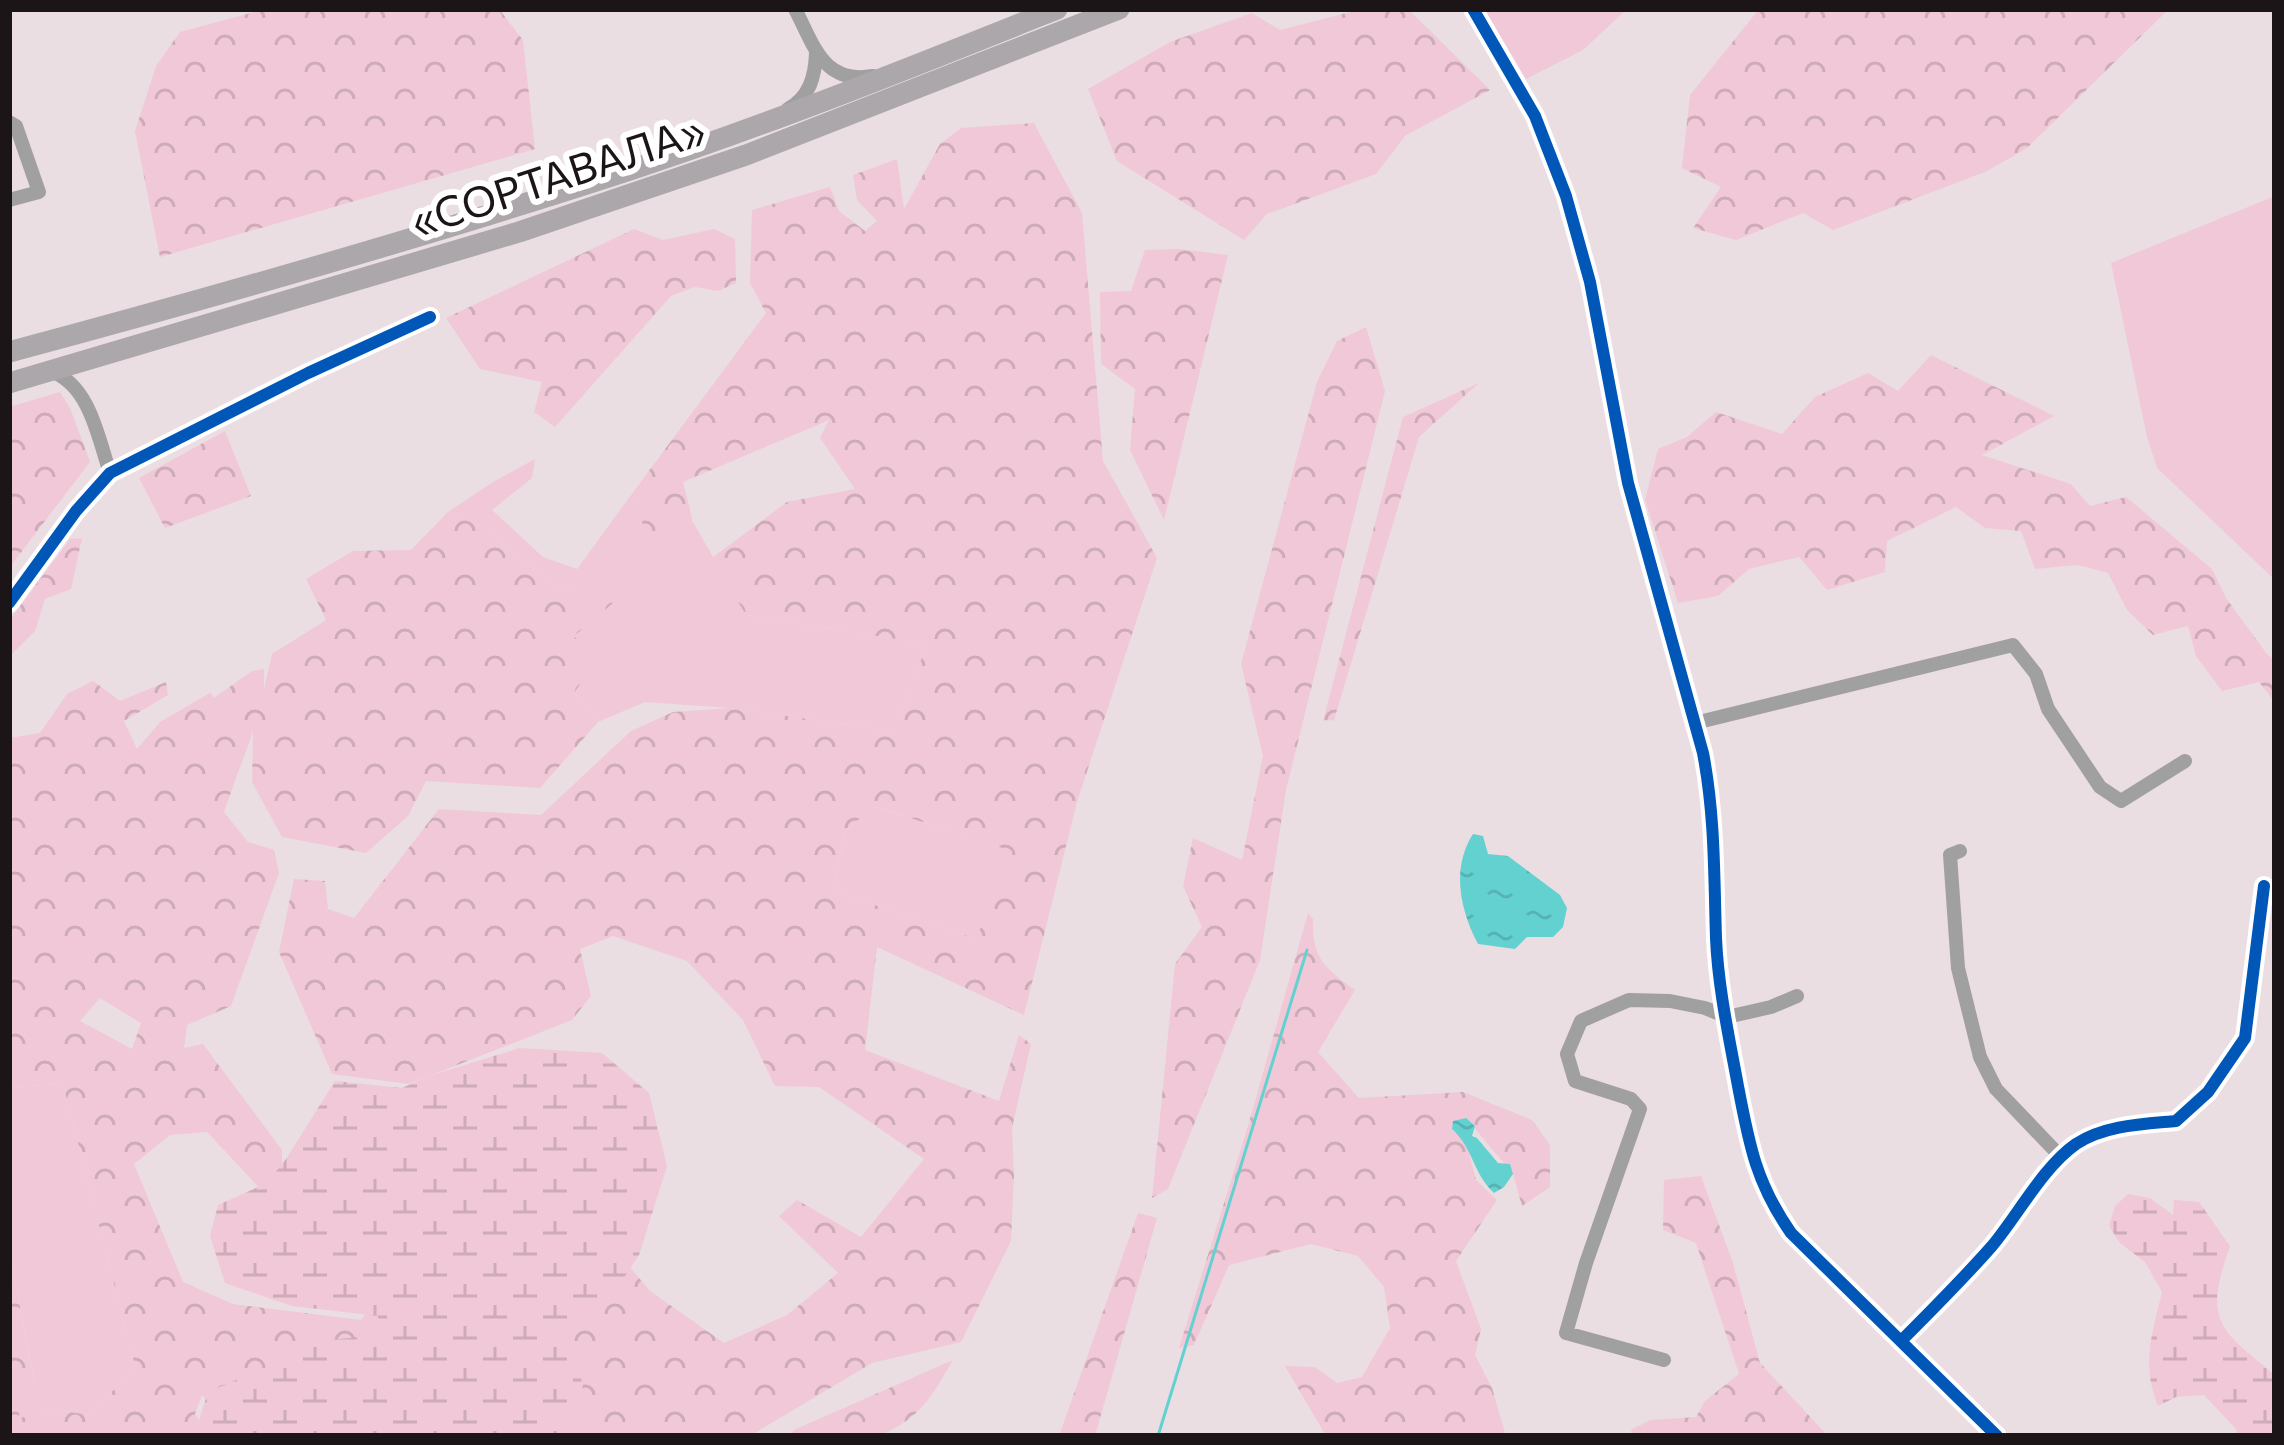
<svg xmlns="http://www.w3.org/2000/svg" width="2284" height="1445" viewBox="0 0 2284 1445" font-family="Commissioner,sans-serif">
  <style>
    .green { fill: #f1c8d7 }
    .forest { fill: url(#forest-crowns); fill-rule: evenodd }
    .wetland { fill: url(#wetland-marsh) }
    .water { fill: url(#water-ripples) }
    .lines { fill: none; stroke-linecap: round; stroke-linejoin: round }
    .stream { stroke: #64d1d1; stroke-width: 3 }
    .minor { stroke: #a1a0a1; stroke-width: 14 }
    .highway { stroke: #aca7aa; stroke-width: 21 }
    .cycleway-casing { stroke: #fff; stroke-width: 20 }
    .cycleway { stroke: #0057b8; stroke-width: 12 }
    .labels { text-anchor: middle; stroke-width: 12; stroke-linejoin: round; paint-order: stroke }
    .street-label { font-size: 42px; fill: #1c1517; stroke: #fff }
  </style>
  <defs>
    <pattern id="forest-crowns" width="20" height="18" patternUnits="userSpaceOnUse" patternTransform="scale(3)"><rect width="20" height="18" fill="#f1c8d7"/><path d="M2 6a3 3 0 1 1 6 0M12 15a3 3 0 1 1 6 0" fill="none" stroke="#ceabb8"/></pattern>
    <pattern id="wetland-marsh" width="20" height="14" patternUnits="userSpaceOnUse" patternTransform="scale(3)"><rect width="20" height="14" fill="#f1c8d7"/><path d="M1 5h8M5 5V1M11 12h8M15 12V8" fill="none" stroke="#ceabb8"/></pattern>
    <pattern id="water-ripples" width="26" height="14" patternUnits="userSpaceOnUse" patternTransform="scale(3)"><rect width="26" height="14" fill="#64d1d1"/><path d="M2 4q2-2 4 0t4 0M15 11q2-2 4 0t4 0" fill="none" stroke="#56b3b3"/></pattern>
  </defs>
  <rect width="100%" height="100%" fill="#eadee2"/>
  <path class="green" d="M1484 9H1627L1583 50 1526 79Z
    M2275 196V580L2157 468 2147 437 2111 263Z
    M535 459 532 478 492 510 543 557 577 569 634 491 645 532 693 522 746 615 927 644 894 731 730 708 645 702 598 722 574 693V636L612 603 554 585 482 527 448 512 493 482Z
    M872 806 1013 851 976 939 833 891 845 832Z
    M63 1084 135 1366 91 1415 39 1408 20 1420 16 1401 34 1381 9 1248V1087Z"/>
  <path class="forest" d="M265 9H499L523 40 535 149 160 257 135 131 156 66 180 32Z
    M1362 9H1408L1490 90 1405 136 1376 174 1267 214 1244 240 1117 161 1088 89 1170 42 1252 13 1280 30Z
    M1759 9H2169L2027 148 1987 171 1833 230 1803 213 1736 240 1693 228 1721 187 1682 168 1690 95Z
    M1034 123 1082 213 1103 461 1157 558 1077 802 1024 1015 877 947 865 1050 999 1101 1019 1035 1031 1044 1012 1128 1014 1175 1011 1241 961 1342 872 1363 750 1436H232L202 1395 195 1414 210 1436H9V1248L34 1382 17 1401 20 1419 39 1408 91 1415 135 1366 63 1084 9 1087V738L40 733 67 694 93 681 120 701 166 682 168 695 124 721 137 749 160 722 210 693 214 698 252 671 264 669V689L272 654 326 620 306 579 353 551 411 550 448 512 482 527 554 585 613 603 574 636 596 660 574 693 598 722 540 788 426 781 408 816 366 853 282 837 252 782 253 731C244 759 233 784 224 812L248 842 274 850 279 873 231 1006 187 1025 184 1048 203 1044 282 1150V1198L266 1195 207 1132 170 1135 134 1164 183 1282 233 1304 361 1320 385 1288 588 1217 650 1291 724 1343 787 1315 838 1273 779 1216 797 1200 861 1237 924 1159 819 1087 775 1086 743 1020 687 961 613 936 580 949 591 996 572 1020 409 1084 332 1074 279 952 294 879 325 881 328 909 354 918 439 809 541 815 631 731 673 712 730 708 894 731 927 644 746 615 712 558 787 502 855 489 820 438 829 420 683 482 693 522 645 533 634 491 766 313 750 283 752 210 830 187 839 211 865 231 877 221 857 200 853 175 897 159 904 209 940 144 961 128ZM873 806 1012 851 976 939 833 891 845 832ZM100 998 141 1023 132 1049 80 1021Z
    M634 229 663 240 714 229 735 239 736 283 718 291 695 287 671 296 555 427 534 412 542 382 480 369 446 318Z
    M1179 249 1228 255 1164 520 1130 450 1135 389 1101 364 1100 292 1131 291 1145 250Z
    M1366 327 1385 391 1286 790 1260 960 1168 1189 1152 1198 1175 964 1202 927 1183 886 1193 838 1242 860 1263 756 1241 664 1317 382 1337 341Z
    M1931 355 2054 416 1982 455 2071 484 2090 506 2126 497 2212 569 2226 598 2267 654 2275 660V702L2259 682 2222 691 2196 656 2188 626 2153 635 2127 610 2108 573 2078 565 2035 569 2021 531 1985 528 1956 507 1887 541 1885 572 1827 590 1799 557 1749 569 1718 596 1678 603 1645 500 1658 449 1687 437 1716 412 1782 434 1815 397 1868 373 1898 391Z
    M1479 383 1419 437 1334 720 1323 721 1403 417Z
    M60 392 70 408 90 462 9 568V407Z
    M225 431 251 496 165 528 139 478Z
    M82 538 71 589 45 599 35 631 9 657V621L70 539Z
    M1308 913 1313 919C1312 958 1324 968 1355 990L1318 1052 1359 1098 1463 1092 1532 1120 1550 1145V1187L1522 1206 1513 1174 1466 1118 1453 1122 1452 1129 1467 1144 1476 1180 1497 1200 1456 1261 1481 1329 1475 1355 1492 1388 1506 1436H1326L1285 1366 1315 1367 1337 1383 1362 1377 1390 1328 1384 1287 1358 1256 1311 1244 1229 1265 1194 1345 1179 1348 1248 1126Z
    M1701 1176 1733 1263 1760 1363 1828 1436H1630L1632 1429 1651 1420 1696 1417 1705 1401 1739 1374 1696 1243 1663 1230 1664 1180Z
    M1138 1213 1157 1218 1095 1436H1059Z
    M953 1360C931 1397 921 1418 879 1436H787L796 1429Z"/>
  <path class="wetland" d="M520 1048 602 1053 649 1093 667 1166 639 1255 619 1285 577 1310 566 1336 583 1385 566 1436H203L198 1423 208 1392 330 1340 380 1335 378 1316 292 1306 225 1283 210 1236 218 1205 267 1183 286 1159 335 1081 402 1088 429 1076Z
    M2128 1194 2150 1198 2173 1215 2174 1200 2199 1202 2230 1246C2204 1321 2217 1328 2275 1375V1436H2238L2236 1429 2204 1395 2176 1397 2158 1406C2141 1364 2152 1334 2162 1292L2145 1262 2120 1243 2109 1226 2115 1206Z"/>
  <path class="water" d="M1473 834 1483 836 1488 854 1508 856 1560 895 1567 908 1563 927 1553 937H1527L1515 949 1478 944C1460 910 1451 868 1473 834Z
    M1466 1118 1475 1126 1472 1136 1477 1138 1498 1163 1510 1164 1513 1174 1504 1187 1494 1193C1472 1172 1474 1149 1452 1129L1453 1121Z"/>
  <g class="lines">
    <path class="stream" d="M1158 1436 1307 950"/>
    <path class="minor" d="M795 9C814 45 823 85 873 76
      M1473 9 1535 116 1566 196 1590 282 1628 483 1703 753C1715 815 1714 875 1716 938 1718 987 1729 1037 1738 1086 1749 1144 1756 1183 1791 1233L1997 1436
      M788 109C810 97 815 76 816 53
      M9 122 16 126 39 192 9 200
      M53 372C90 387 98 437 110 473
      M9 603 76 511 110 473 308 373 430 317
      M1695 723 2013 645 2036 674 2048 709 2100 787 2121 801 2185 761
      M1960 851 1950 855 1958 968 1980 1057 1996 1089 2061 1157
      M1901 1341C1932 1310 1963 1279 1992 1246 2018 1215 2043 1167 2076 1144 2105 1125 2144 1124 2176 1121L2208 1092 2245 1038 2264 886
      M1664 1360 1566 1333 1586 1263 1640 1109 1631 1099 1575 1081 1567 1054 1581 1021 1629 1000 1670 1001 1705 1008 1727 1017 1771 1007 1797 996"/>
    <path class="highway" d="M9 352C218 296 425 237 630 170 773 123 917 65 1057 9
      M9 383 519 232 746 155 1119 9"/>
    <g class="cycleway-casing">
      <path id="cycleway" d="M1473 9 1535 116 1566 196 1590 282 1628 483 1703 753C1715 815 1714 875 1716 938 1718 987 1729 1037 1738 1086 1749 1144 1756 1183 1791 1233L1997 1436
        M9 603 76 511 110 473 308 373 430 317
        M1901 1341C1932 1310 1963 1279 1992 1246 2018 1215 2043 1167 2076 1144 2105 1125 2144 1124 2176 1121L2208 1092 2245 1038 2264 886"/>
    </g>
    <use href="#cycleway" class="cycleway"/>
  </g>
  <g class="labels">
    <g class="street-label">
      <text transform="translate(558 176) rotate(-18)" y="15">«СОРТАВАЛА»</text>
    </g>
  </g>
  <rect width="2284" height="1445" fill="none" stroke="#1c1517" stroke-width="24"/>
</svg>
